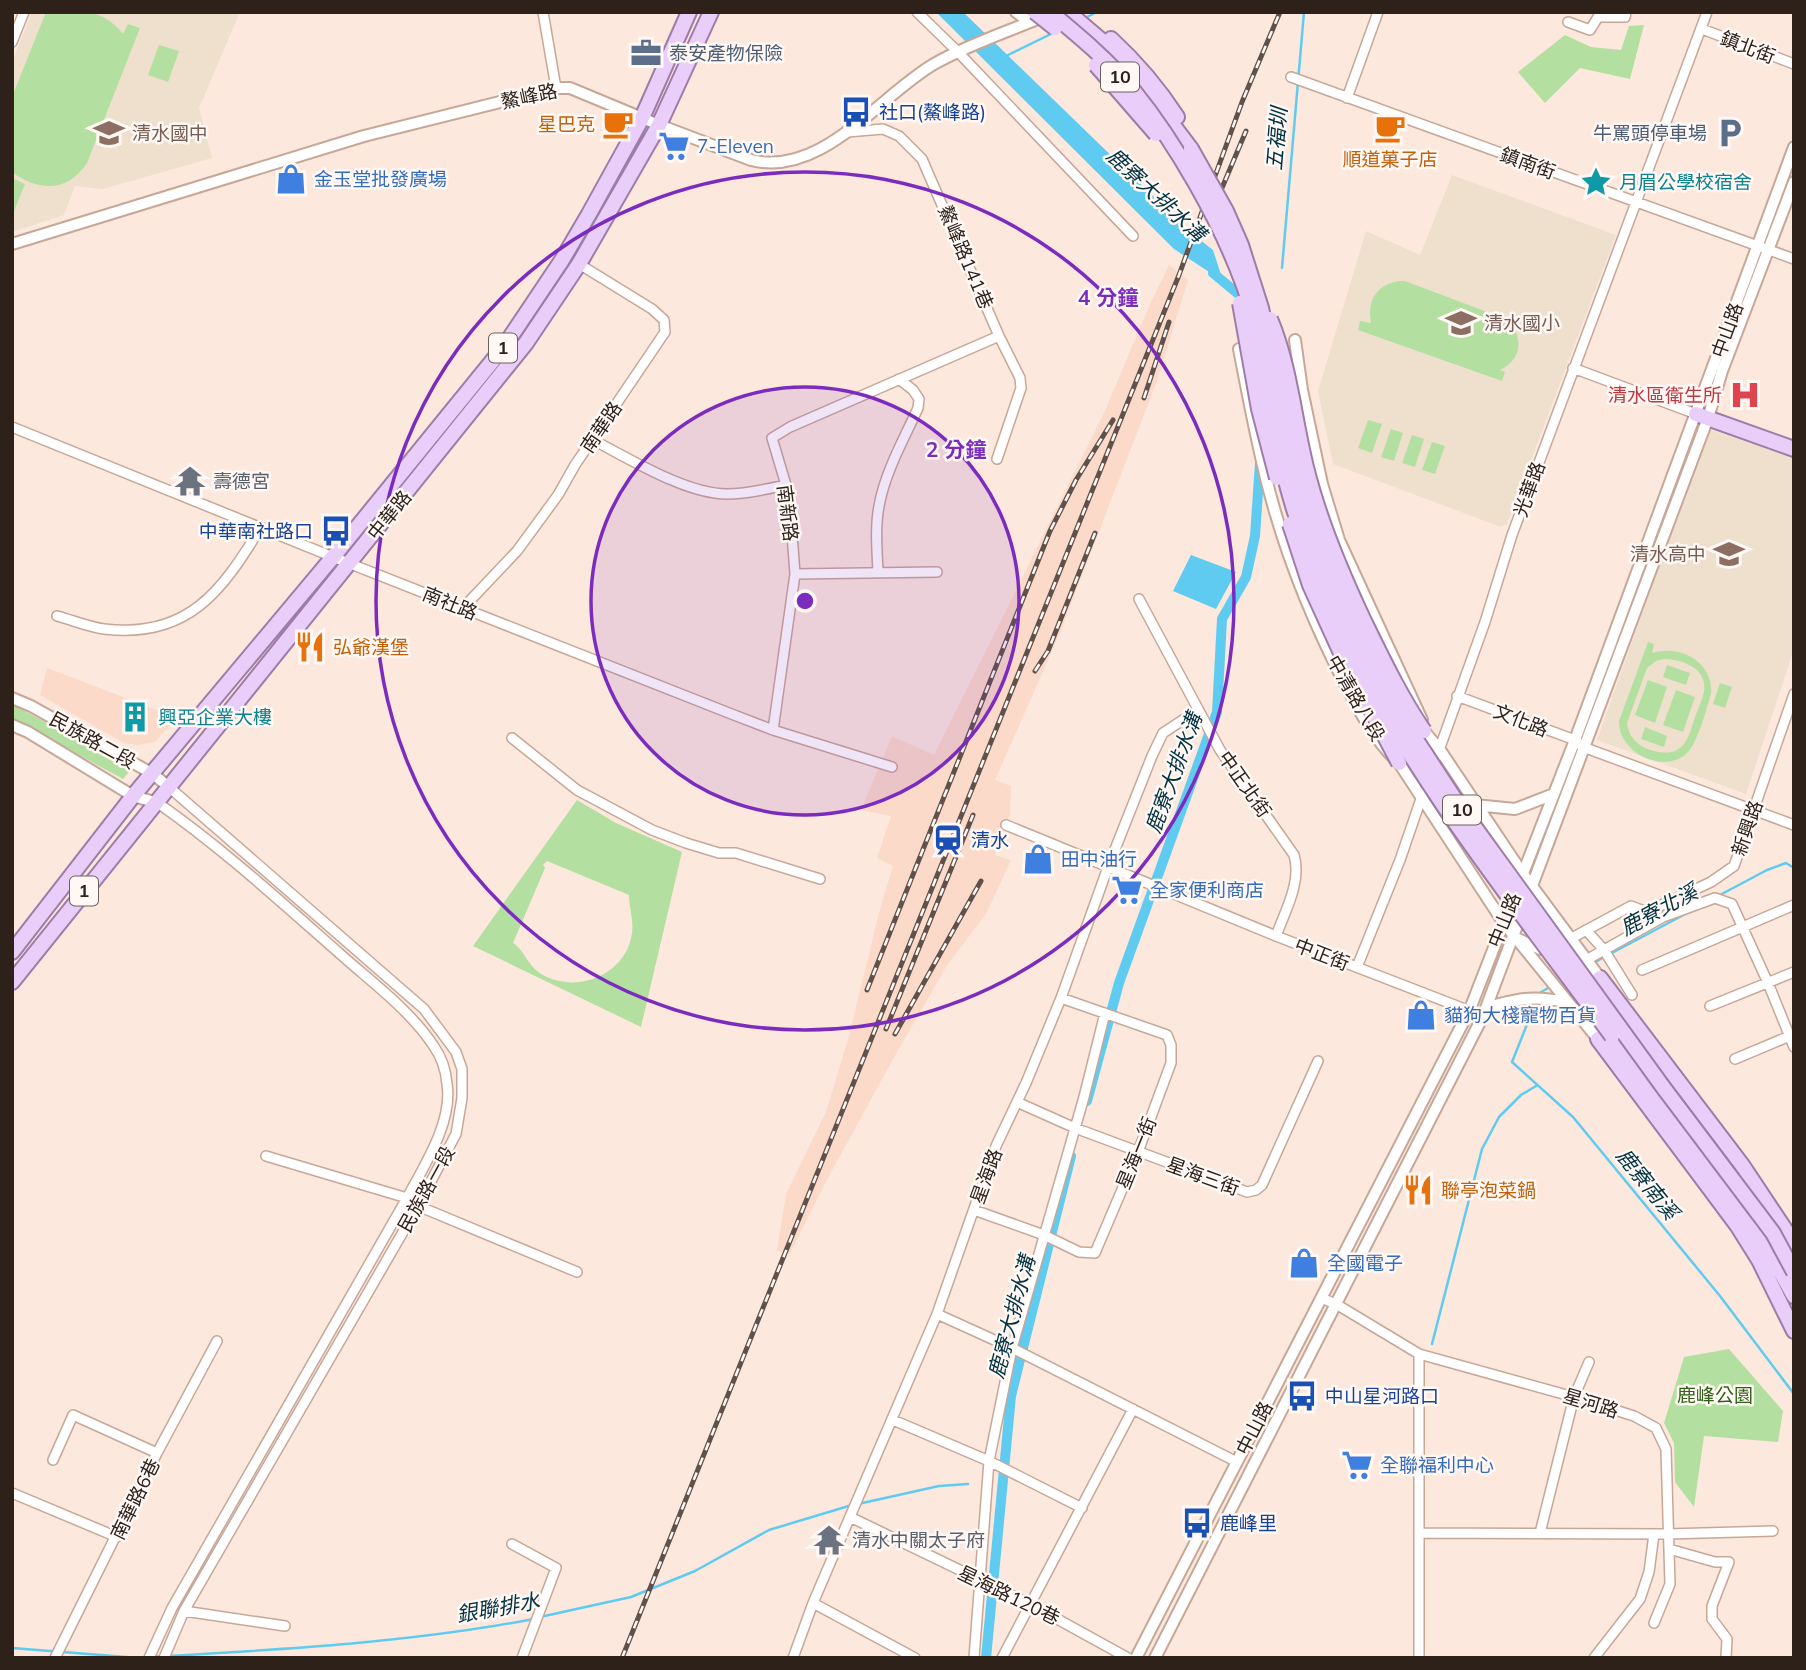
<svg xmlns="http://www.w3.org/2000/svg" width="1806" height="1670" viewBox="0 0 1806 1670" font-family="Mulish,'Noto Sans TC',sans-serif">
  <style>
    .built { fill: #fbdac9 }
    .education { fill: #efe0cd }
    .green { fill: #b3e0a1; fill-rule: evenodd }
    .water { fill: #60cbf1 }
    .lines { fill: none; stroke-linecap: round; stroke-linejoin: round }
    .stream { stroke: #60cbf1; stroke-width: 2.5 }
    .canal { stroke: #60cbf1; stroke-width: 10 }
    .minor-casing { stroke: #c7a797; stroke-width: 12 }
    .tertiary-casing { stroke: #c7a797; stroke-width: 14 }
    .primary-casing { stroke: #9d7da8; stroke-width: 18 }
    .minor { stroke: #fff; stroke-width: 9 }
    .tertiary { stroke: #fff; stroke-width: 10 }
    .primary { stroke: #e9cef9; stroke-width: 14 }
    .rail-casing { stroke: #60524a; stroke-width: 5 }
    .rail { stroke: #fff8f5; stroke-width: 2.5; stroke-dasharray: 8; stroke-linecap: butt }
    .primary-bridge-casing { stroke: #9d7da8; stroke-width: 18; stroke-linecap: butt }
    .primary-bridge { stroke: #e9cef9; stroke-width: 14 }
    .ring { fill: none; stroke: #7b2cbf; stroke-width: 3.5 }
    .labels { text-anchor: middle; stroke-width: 5; stroke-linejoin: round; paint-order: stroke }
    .shield { fill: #fff8f5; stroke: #6c625c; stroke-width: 2 }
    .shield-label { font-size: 18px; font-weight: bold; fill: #2d211a }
    .street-label { font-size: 19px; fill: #2d211a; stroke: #fff8f5 }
    .service-label { font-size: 19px; fill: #4e5e75; stroke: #fff8f5; text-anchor: start }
    .transit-label { font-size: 19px; fill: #164399; stroke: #fff8f5; text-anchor: start }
    .food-label { font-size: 19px; fill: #c56008; stroke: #fff8f5; text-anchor: start }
    .education-label { font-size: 19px; fill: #785e54; stroke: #fff8f5; text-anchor: start }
    .shop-label { font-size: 19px; fill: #366cbe; stroke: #fff8f5; text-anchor: start }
    .culture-label { font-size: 19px; fill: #0d838f; stroke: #fff8f5; text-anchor: start }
    .health-label { font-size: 19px; fill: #be3a42; stroke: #fff8f5; text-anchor: end }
    .worship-label { font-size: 19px; fill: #5b616d; stroke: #fff8f5; text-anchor: start }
    .park-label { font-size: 19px; fill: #326019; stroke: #fff8f5 }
    .water-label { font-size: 21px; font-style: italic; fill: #003242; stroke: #fff8f5 }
    .centre { fill: #7b2cbf; stroke: #fff8f5; stroke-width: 3.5 }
    .ring-label { font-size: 21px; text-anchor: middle; font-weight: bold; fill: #7b2cbf; stroke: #fff8f5; stroke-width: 5; stroke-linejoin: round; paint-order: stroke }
  </style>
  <rect width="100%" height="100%" fill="#fce8dd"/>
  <path class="built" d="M1169 265 1188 280 1157 381 1059 635 995 780 1011 786 1010 814 995 855 1011 860 986 914 947 965 892 1061 829 1176 790 1253 777 1251 786 1194 826 1112 849 1036 879 913 893 866 877 858 891 816 861 810 892 736 934 755 1103 415 1151 302Z
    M47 668 79 680 177 718 155 742 137 745 124 743 40 695Z"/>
  <path class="education" d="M32 12H240L199 108 212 158 103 189 75 186 64 215 12 232V62Z
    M1452 175 1616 235 1507 524 1501 527 1333 464 1318 391 1366 231 1420 255Z
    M1708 429 1794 458V649L1746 794 1597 740Z"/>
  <path class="green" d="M46 12C78 12 101 6 123 34L128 24 140 28 87 163C68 192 39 192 12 172V97Z
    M1644 25 1630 79 1580 68 1545 103 1518 72 1565 35 1591 47 1621 50 1629 26Z
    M159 45 179 51 168 82 148 75Z
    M12 178 25 184 12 216Z
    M1399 281H1405L1511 321C1522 341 1523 358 1500 370L1505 372 1502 381 1358 330 1360 321 1371 323C1367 301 1376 285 1399 281Z
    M1368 420 1382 424 1372 453 1358 448Z
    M1391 429 1403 433 1394 461 1381 457Z
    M1412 435 1424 439 1415 467 1402 463Z
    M1432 442 1445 446 1435 474 1422 470Z
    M1648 642 1654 644 1652 653C1680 644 1714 662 1711 694 1706 710 1697 746 1685 755 1660 774 1618 751 1619 721ZM1663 659C1682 659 1708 668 1704 692 1702 700 1698 709 1695 717 1691 729 1688 744 1677 750 1667 755 1655 752 1645 748 1635 743 1628 734 1627 723L1647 668 1656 661Z
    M1667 665 1690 673 1686 685 1663 677Z
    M1648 680 1667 687 1655 723 1635 715Z
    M1720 683 1732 687 1725 708 1713 704Z
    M1676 690 1695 697 1683 732 1663 725Z
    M12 704 118 762 129 772 123 779 12 719Z
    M1645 727 1667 736 1664 747 1641 739Z
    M577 800 616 823 682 852 641 1027 473 946ZM547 861 629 895C629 908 634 920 632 933 627 972 582 993 547 977 527 968 526 951 513 943L545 868 543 865Z
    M1729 1349 1783 1411 1778 1442 1704 1436 1694 1507 1675 1482 1674 1443 1664 1423 1684 1357Z"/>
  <path class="water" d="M936 12H963L1190 232 1213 250 1223 281 1174 249Z
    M1191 555 1236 572 1216 609 1173 591Z"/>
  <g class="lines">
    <path class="stream" d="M1083 19 1097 12
      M1004 57 1055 32
      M1282 268 1304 12
      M1718 896 1767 870 1786 863 1794 868
      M1610 954 1691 911
      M1592 964 1604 957
      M1539 996 1541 992 1552 986
      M1536 1002 1512 1062 1573 1117 1720 1296 1794 1394
      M1432 1344 1482 1149 1499 1117 1521 1095 1536 1086
      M858 1504 939 1486 968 1484
      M540 1617 631 1597 695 1571 769 1530 852 1505
      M12 1648 139 1658 162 1656
      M168 1656C291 1649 413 1642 534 1619"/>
    <path class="canal" d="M1213 273 1243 298 1244 306
      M1087 1101 1119 983 1217 712 1222 619 1246 577 1255 536 1260 463
      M986 1658 1011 1396 1071 1156"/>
    <g class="minor-casing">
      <path id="minor" d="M543 12 556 88
        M917 12 958 52 1133 236
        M1568 22 1590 30 1598 17H1625L1626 12
        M1702 29 1794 64
        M12 42 24 12
        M1291 77 1794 259
        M1347 98 1378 12
        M1573 368 1696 414
        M12 427 333 557 734 715 773 730 892 767
        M593 440C630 459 686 494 727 494 747 494 767 489 786 485
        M997 459 1021 388 1020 378 999 336
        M878 572C877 550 875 527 879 506 885 472 904 439 918 408L919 399 913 390 899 379
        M795 574 937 572
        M1139 599 1220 750 1294 855C1302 882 1285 911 1276 936
        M463 608 517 551 558 495 575 465 665 332 664 320 652 309 579 264
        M57 616C72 620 89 627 104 629 188 639 222 591 261 527
        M1457 696 1575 740 1583 747 1794 825
        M773 730 795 574 791 521 786 485 772 438 790 427 999 336 922 159 899 136 883 129 847 132
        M512 738 577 790 652 830 686 843 719 853H736L820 879
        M1433 767 1485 622 1512 535 1707 12
        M1006 825 1276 936 1483 1016
        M1586 930 1604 950 1632 995
        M1570 939 1631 906 1647 912 1711 882 1734 866 1794 694
        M1588 959 1663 917 1715 898 1732 904 1768 983 1794 1047
        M1357 967 1400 860 1423 793
        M1642 970 1794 905
        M1710 1006 1794 972
        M1735 1059 1792 1035
        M1017 1102 1075 1128 1247 1192 1256 1190 1262 1185 1318 1061
        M266 1156 407 1198 418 1206 577 1272
        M974 1210 1044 1235 1079 1252 1095 1253 1138 1152 1171 1063V1045L1167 1035 1061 998
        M1321 1298 1336 1304 1419 1354 1574 1397 1634 1416 1656 1428 1666 1449 1670 1584 1654 1623
        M937 1314 1012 1348 1237 1462
        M893 1420 989 1461 1082 1508
        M53 1460 73 1415 157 1453
        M12 1493 117 1537
        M850 1517 1030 1604 1128 1658
        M1419 1533 1668 1534 1773 1531
        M1540 1533 1574 1397 1589 1362
        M512 1544 556 1568 522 1658
        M1669 1549 1715 1562H1729L1712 1606V1619L1727 1639 1726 1658
        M813 1603 915 1658
        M184 1611 285 1626
        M55 1658 157 1453 217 1341
        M149 1658 172 1608 407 1198C424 1166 453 1122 447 1084 446 1071 441 1056 433 1045 409 1009 370 981 338 952 280 901 222 848 158 803
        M164 1658 184 1611 418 1206 456 1134 462 1098V1069L456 1052 424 1009 170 788
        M793 1658 813 1603 937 1314 996 1146 1026 1083 1061 998 1108 867 1152 756 1163 733 1198 710
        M974 1658 989 1461 1012 1348 1084 1097 1105 1013
        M1002 1658 1133 1409
        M1419 1658V1354
        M1594 1658 1640 1599 1649 1572 1654 1534"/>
    </g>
    <g class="tertiary-casing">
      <path id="tertiary" d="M1016 12 1030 22
        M12 244 364 136 556 88H570L659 125 751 160C822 178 879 96 934 64 969 44 1010 31 1047 15
        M1295 340 1302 390 1322 484 1339 540 1422 720
        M1239 349C1249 400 1258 451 1272 501 1289 563 1315 626 1345 684 1360 712 1375 741 1399 763L1503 922 1598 1039
        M12 698 31 706 153 774 170 788
        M12 725 28 732 133 796 158 803
        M1424 731 1440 750 1523 874 1600 978
        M1475 805 1515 809 1554 794
        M1516 938 1540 949 1550 947
        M1487 1007C1520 999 1531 995 1566 1002
        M1136 1658 1470 1009 1575 740 1794 147
        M1155 1658 1483 1016 1708 418 1722 371 1794 182"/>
    </g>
    <g class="primary-casing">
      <path id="primary" d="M1068 12 1101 40 1145 88 1191 149
        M1111 39C1138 64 1157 86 1177 117
        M1696 414 1794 449
        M12 952 133 796 333 557 503 348 562 260 589 214 642 118 689 12
        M1600 978 1742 1165 1794 1243
        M12 982 526 343 579 264 659 125 711 12
        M1612 1036 1762 1239 1794 1296
        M1598 1039 1737 1225 1759 1260 1794 1331"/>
    </g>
    <use href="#minor" class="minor"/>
    <use href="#tertiary" class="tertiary"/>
    <use href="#primary" class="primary"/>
    <g class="rail-casing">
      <path id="rail" d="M1219 195 1246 131
        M1144 398 1169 322
        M1035 671 1048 651 1095 533
        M867 990 1050 531 1076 480 1113 420
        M886 1029 973 815
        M895 1034 981 881
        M622 1658 1179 275 1242 102 1280 12"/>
    </g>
    <use href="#rail" class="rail"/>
    <g class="primary-bridge-casing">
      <path id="primary-bridge" d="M1035 12 1055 28
        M1050 12C1079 36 1109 61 1133 90 1176 143 1221 222 1244 286 1255 316 1259 349 1265 379 1271 411 1277 442 1284 473 1298 530 1321 588 1347 641 1416 783 1519 909 1612 1036
        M1096 65 1156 134
        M1191 149 1226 211 1241 245 1261 308 1293 458 1315 533 1357 637 1411 732 1460 807 1663 1087 1773 1233 1794 1272
        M1240 303 1259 409 1277 478
        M1270 319C1291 369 1294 423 1308 475 1321 525 1341 572 1363 619 1382 658 1400 696 1424 731
        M1290 524 1310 585 1341 653 1399 763"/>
    </g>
    <use href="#primary-bridge" class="primary-bridge"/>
  </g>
  <circle cx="805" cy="601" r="214" fill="#7b2cbf" fill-opacity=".12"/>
  <g class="ring">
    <circle cx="805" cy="601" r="214"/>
    <circle cx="805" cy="601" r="429"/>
  </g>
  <defs>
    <g id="office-bare" transform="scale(2.415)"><path d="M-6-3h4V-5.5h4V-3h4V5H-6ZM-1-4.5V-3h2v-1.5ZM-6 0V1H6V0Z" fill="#5c6f8a" stroke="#fff8f5" stroke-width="2.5" paint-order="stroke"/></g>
    <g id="bus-bare" transform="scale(2.415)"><path d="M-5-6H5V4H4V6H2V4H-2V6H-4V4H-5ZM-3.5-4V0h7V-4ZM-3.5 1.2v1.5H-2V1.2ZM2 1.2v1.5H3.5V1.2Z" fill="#1a4fb4" stroke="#fff8f5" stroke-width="2.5" paint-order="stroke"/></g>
    <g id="cafe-bare" transform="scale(2.415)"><path d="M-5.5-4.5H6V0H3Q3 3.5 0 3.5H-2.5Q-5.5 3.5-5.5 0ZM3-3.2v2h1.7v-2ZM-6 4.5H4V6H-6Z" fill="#e8710a" stroke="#fff8f5" stroke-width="2.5" paint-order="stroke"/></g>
    <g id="school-bare" transform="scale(2.415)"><path d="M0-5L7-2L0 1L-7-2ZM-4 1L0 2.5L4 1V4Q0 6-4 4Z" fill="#8d6e63" stroke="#fff8f5" stroke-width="2.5" paint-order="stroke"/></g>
    <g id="parking-bare" transform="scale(2.415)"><path d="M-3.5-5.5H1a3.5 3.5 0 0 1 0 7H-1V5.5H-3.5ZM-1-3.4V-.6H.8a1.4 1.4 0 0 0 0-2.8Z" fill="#5c6f8a" stroke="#fff8f5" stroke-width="2.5" paint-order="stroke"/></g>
    <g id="supermarket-bare" transform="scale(2.415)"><path d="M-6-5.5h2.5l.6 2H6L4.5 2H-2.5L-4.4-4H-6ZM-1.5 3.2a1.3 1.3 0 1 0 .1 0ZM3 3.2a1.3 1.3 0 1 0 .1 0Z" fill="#3f7fe0" stroke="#fff8f5" stroke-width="2.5" paint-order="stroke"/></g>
    <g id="shop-bare" transform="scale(2.415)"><path d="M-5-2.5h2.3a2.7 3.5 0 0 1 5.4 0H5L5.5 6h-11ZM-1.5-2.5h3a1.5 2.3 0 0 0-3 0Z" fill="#3f7fe0" stroke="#fff8f5" stroke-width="2.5" paint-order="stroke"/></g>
    <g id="sight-bare" transform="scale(2.415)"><path d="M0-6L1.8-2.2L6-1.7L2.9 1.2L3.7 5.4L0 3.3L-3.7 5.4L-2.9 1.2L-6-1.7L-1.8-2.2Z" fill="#0f9aa8" stroke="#fff8f5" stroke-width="2.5" paint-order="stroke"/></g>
    <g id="hospital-bare" transform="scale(2.415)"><path d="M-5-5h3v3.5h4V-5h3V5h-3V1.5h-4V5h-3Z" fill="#e0444e" stroke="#fff8f5" stroke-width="2.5" paint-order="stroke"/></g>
    <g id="temple-bare" transform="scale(2.415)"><path d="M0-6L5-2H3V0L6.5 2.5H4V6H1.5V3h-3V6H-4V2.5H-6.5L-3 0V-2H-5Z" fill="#6b7280" stroke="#fff8f5" stroke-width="2.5" paint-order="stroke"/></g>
    <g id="restaurant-bare" transform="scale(2.415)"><path d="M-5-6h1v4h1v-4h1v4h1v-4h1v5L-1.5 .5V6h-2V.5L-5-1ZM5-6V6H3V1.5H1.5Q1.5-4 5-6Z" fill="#e8710a" stroke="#fff8f5" stroke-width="2.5" paint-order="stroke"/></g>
    <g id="building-bare" transform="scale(2.415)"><path d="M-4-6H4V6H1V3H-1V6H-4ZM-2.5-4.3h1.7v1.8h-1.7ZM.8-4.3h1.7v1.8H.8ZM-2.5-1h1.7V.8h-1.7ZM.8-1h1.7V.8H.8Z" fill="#0f9aa8" stroke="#fff8f5" stroke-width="2.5" paint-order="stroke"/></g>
    <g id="station-bare" transform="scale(2.415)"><path d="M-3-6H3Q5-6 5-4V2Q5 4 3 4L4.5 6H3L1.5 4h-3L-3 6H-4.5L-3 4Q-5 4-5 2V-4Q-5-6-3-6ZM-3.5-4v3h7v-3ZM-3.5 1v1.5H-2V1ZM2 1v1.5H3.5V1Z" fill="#1a4fb4" stroke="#fff8f5" stroke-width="2.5" paint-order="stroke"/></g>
  </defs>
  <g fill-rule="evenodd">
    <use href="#office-bare" x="646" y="53"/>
    <use href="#bus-bare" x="856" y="112"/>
    <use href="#cafe-bare" x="618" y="124"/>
    <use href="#cafe-bare" x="1390" y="128"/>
    <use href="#school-bare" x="109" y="133"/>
    <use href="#parking-bare" x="1730" y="133"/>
    <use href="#supermarket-bare" x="674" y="146"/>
    <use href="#shop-bare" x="291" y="179"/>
    <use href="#sight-bare" x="1596" y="182"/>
    <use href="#school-bare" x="1461" y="323"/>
    <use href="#hospital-bare" x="1745" y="395"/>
    <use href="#temple-bare" x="190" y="481"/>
    <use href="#bus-bare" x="336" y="531"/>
    <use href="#school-bare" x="1729" y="554"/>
    <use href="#restaurant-bare" x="310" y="647"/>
    <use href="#building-bare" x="135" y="717"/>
    <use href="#station-bare" x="948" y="840"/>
    <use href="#shop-bare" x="1038" y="859"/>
    <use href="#supermarket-bare" x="1127" y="890"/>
    <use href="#shop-bare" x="1421" y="1015"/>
    <use href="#restaurant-bare" x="1418" y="1190"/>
    <use href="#shop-bare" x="1304" y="1263"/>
    <use href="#bus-bare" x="1302" y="1396"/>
    <use href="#supermarket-bare" x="1357" y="1465"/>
    <use href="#bus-bare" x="1197" y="1523"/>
    <use href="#temple-bare" x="829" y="1540"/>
  </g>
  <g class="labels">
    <g class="shield">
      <rect x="1101" y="62.5" width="38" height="29" rx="5"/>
      <rect x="489" y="333.5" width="28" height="29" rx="5"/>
      <rect x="1443" y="795.5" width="38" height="29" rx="5"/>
      <rect x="70" y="876.5" width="28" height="29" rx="5"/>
    </g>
    <g class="shield-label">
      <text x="1120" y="83">10</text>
      <text x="503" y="354">1</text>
      <text x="1462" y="816">10</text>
      <text x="84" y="897">1</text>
    </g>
    <g class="street-label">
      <text transform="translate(1748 47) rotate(21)" y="7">鎮北街</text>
      <text transform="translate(529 96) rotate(-12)" y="7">鰲峰路</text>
      <text transform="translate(1528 163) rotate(20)" y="7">鎮南街</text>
      <text transform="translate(966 257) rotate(67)" y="7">鰲峰路141巷</text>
      <text transform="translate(1727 330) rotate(-70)" y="7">中山路</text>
      <text transform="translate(601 427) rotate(-56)" y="7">南華路</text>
      <text transform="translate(1529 489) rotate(-70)" y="7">光華路</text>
      <text transform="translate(788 513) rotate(83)" y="7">南新路</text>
      <text transform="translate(389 515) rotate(-51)" y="7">中華路</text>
      <text transform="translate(450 603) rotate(22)" y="7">南社路</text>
      <text transform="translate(1356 698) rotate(60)" y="7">中清路八段</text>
      <text transform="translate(1521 720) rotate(21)" y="7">文化路</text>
      <text transform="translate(93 740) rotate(29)" y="7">民族路二段</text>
      <text transform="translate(1245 784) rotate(55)" y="7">中正北街</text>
      <text transform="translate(1747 828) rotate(-71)" y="7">新興路</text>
      <text transform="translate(1504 920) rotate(-68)" y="7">中山路</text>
      <text transform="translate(1322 954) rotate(21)" y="7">中正街</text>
      <text transform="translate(1136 1153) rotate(-68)" y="7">星海一街</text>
      <text transform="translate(986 1176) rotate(-70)" y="7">星海路</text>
      <text transform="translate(1203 1176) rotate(20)" y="7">星海三街</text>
      <text transform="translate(426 1189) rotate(-61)" y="7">民族路一段</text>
      <text transform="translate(1591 1403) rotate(17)" y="7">星河路</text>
      <text transform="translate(1254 1428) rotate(-63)" y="7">中山路</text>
      <text transform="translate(135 1499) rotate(-64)" y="7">南華路6巷</text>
      <text transform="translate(1009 1595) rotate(26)" y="7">星海路120巷</text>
    </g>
    <g class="service-label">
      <text x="669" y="60">泰安產物保險</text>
      <text x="1707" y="140" text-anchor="end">牛罵頭停車場</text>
    </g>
    <g class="transit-label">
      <text x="879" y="119">社口(鰲峰路)</text>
      <text x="313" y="538" text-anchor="end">中華南社路口</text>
      <text x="971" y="847">清水</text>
      <text x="1325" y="1403">中山星河路口</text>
      <text x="1220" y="1530">鹿峰里</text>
    </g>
    <g class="food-label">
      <text x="595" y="131" text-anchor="end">星巴克</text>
      <text x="1390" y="166" text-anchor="middle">順道菓子店</text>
      <text x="333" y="654">弘爺漢堡</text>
      <text x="1441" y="1197">聯亭泡菜鍋</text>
    </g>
    <g class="education-label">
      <text x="132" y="140">清水國中</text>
      <text x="1484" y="330">清水國小</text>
      <text x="1706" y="561" text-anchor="end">清水高中</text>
    </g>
    <g class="shop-label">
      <text x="697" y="153">7-Eleven</text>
      <text x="314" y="186">金玉堂批發廣場</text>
      <text x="1061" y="866">田中油行</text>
      <text x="1150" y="897">全家便利商店</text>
      <text x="1444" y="1022">貓狗大棧寵物百貨</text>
      <text x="1327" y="1270">全國電子</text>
      <text x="1380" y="1472">全聯福利中心</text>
    </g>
    <g class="culture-label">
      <text x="1619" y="189">月眉公學校宿舍</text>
      <text x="158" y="724">興亞企業大樓</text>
    </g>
    <g class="health-label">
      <text x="1722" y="402">清水區衛生所</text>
    </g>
    <g class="worship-label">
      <text x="213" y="488">壽德宮</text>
      <text x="852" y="1547">清水中關太子府</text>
    </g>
    <g class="park-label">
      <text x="1715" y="1402">鹿峰公園</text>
    </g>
    <g class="water-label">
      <text transform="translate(1277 139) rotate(-85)" y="7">五福圳</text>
      <text transform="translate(1156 195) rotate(43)" y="7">鹿寮大排水溝</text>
      <text transform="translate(1174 773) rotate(-70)" y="7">鹿寮大排水溝</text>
      <text transform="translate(1659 910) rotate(-28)" y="7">鹿寮北溪</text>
      <text transform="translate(1647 1184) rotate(51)" y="7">鹿寮南溪</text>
      <text transform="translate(1012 1317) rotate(-75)" y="7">鹿寮大排水溝</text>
      <text transform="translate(498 1608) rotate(-10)" y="7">銀聯排水</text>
    </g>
  </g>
  <circle cx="805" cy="601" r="10" class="centre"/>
  <g class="ring-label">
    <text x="1108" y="305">4 分鐘</text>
    <text x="956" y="457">2 分鐘</text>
  </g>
  <rect width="1806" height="1670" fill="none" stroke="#2d211a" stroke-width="28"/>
</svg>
